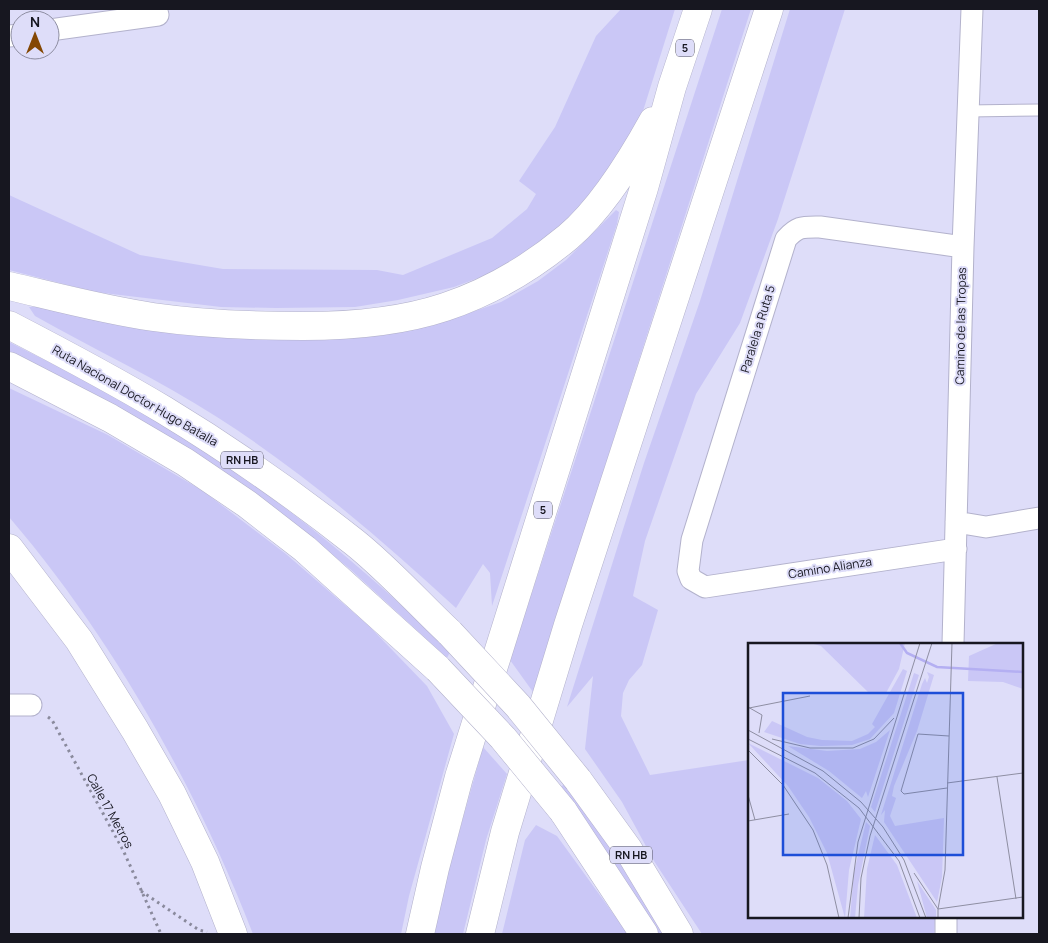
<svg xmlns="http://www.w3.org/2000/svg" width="1048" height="943" viewBox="0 0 1048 943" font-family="Manrope,sans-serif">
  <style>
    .grass { fill: #cac7f6 }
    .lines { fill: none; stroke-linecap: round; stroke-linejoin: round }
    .service-casing { stroke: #b3b2cc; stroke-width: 13 }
    .minor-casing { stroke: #b3b2cc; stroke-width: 23 }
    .trunk-casing { stroke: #b3b2cc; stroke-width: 29 }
    .path { stroke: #8a8a9d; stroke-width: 3; stroke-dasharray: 2.5 4; stroke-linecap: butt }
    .service { stroke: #fff; stroke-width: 11 }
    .minor { stroke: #fff; stroke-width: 21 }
    .trunk { stroke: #fff; stroke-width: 28 }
    .trunk-bridge-casing { stroke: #b3b2cc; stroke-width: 29; stroke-linecap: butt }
    .trunk-bridge { stroke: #fff; stroke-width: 28 }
    .labels { text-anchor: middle; stroke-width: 4; stroke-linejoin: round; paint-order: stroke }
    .shield { fill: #deddf9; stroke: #535261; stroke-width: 1 }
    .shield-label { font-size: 11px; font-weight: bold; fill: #171720 }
    .street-label { font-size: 12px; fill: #171720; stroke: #deddf9 }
    .inset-river { fill: none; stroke: #b4aff2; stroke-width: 2.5 }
    .inset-road { fill: none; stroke: #8e8ea2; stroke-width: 1 }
    .view { fill: #1d4ed8; fill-opacity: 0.15; stroke: #1d4ed8; stroke-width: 2.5 }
    .inset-edge { fill: none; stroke: #171720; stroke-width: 2.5 }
  </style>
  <rect width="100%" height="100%" fill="#deddf9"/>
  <path class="grass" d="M621 9H675L643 111 618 157 590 199 556 231 505 268 454 287 398 300 355 307 276 308 221 307 95 292 9 270V195L140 255 223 269 377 270 403 275 492 238 527 209 536 194 519 181 555 127 596 36Z
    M722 9H751L533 692 510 660Z
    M790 9H845L778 219 740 323 696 394 645 541 633 596 658 610 642 665 629 680 623 693 621 716 650 775 749 760V917H935L934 934H702L654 861 622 802 585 749 593 676 567 707 644 463 700 301Z
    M616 210 619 212 617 224 492 606 490 573 483 564 456 608C381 539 303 472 217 417 158 379 95 350 35 316L29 307H38L395 331 446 321 501 302 538 281 566 260Z
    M9 342C67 371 127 401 182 436 280 499 367 569 450 652L447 658 350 569 290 521 82 389 9 351Z
    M9 388 108 435 203 491 286 554 369 626 427 686 454 734 409 896 401 934H253C196 787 112 637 9 517Z
    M483 747 507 774 486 840 463 934H434L448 872Z
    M564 784 611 847 666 934H659C628 884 596 834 561 787Z
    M536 825 557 836 628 934H502L525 840Z"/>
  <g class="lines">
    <g class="service-casing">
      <path id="service" d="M968 111 1039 110"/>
    </g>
    <g class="minor-casing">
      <path id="minor" d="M50 30 158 15
        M9 36 20 35
        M956 522 986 527 1039 518
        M956 549 705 587 691 579 688 571 692 540 786 239C798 226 802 227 820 227L963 247
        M953 644 963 247 972 9
        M9 705H31
        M946 934V917"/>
    </g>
    <g class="trunk-casing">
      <path id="trunk" d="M9 286C56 297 104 310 153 317 202 324 253 326 303 326 350 326 400 322 445 307 490 292 532 267 568 237 601 209 632 159 653 121
        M9 325C61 352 114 380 164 410 230 450 293 494 354 542 388 569 418 603 450 633
        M9 366 110 418 185 462 247 504 305 549 438 669
        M9 548 79 640 135 730 172 794 205 862 233 934
        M578 780 628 849 679 934
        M563 811 644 934
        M420 934 435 868 459 777 644 188 672 87 698 9
        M480 934 505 832 568 625 769 9"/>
    </g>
    <path class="path" d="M48 717 52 720 123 850 161 934
      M141 891 199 930 207 932"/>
    <use href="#service" class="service"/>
    <use href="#minor" class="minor"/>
    <use href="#trunk" class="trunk"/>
    <g class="trunk-bridge-casing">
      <path id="trunk-bridge" d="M450 633 518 706 578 780
        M438 669 503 738 563 811"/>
    </g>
    <use href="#trunk-bridge" class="trunk-bridge"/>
  </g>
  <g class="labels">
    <g class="shield">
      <rect x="676" y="39.5" width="18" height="17" rx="4"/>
      <rect x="221" y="451.5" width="42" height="17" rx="4"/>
      <rect x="534" y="501.5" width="18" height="17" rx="4"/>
      <rect x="610" y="846.5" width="42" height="17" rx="4"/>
    </g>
    <g class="shield-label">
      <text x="685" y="52">5</text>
      <text x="242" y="464">RN HB</text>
      <text x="543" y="514">5</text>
      <text x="631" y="859">RN HB</text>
    </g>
    <g class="street-label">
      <text transform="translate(961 326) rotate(-89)" y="4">Camino de las Tropas</text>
      <text transform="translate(758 329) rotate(-73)" y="4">Paralela a Ruta 5</text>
      <text transform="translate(135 396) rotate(30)" y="4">Ruta Nacional Doctor Hugo Batalla</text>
      <text transform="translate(830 568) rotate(-9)" y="4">Camino Alianza</text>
      <text transform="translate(110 811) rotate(61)" y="4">Calle 17 Metros</text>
    </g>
  </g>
  <g transform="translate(748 643)">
    <rect width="275" height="275" fill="#deddf9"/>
    <path d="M155 26 159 28 146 70 122 96 104 102 73 103 52 101 16 89 24 78 59 94 74 97 104 98 120 91 127 84 124 81ZM179 29 186 32 169 88 146 143 144 153 148 155 142 173 147 183 196 175 194 234 189 259 136 179 137 167 133 172 174 41 177 35 179 40 181 34ZM166 30 171 32 127 169 123 164ZM142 87 120 154 118 148 114 155 81 128 40 103 79 108 112 106 128 99ZM0 100 70 135 99 158 113 176 101 227 97 275 79 210 61 174 40 143ZM118 179 122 183 110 242 107 275H102L106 229ZM127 192 149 222 169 275H116L119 226ZM169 238 188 267V275H179Z" fill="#cac7f6"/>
    <path d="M62 0H157L151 26 138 50H121L73 3ZM250 0H275V46L255 39 220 38 221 13Z" fill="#cac7f6"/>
    <path class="inset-river" d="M152 0 159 10 189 24 275 29"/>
    <path class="inset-road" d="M0 64 14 72 11 90M1 65 62 53M0 87 75 128 113 159 135 184 156 217 178 275M0 96 67 130 111 165 151 218 172 275M24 96 62 105H105L126 96 146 75M0 107 35 142 65 187 79 222 91 275M249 134 268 256M199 140 275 130M199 145 156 151 153 148 170 91 201 93M0 152 7 177M0 178 41 171M166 230 190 266V275M190 266 197 227 204 0M190 266 275 254M100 275 110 199 172 0M111 275 113 235 122 193 184 0"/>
    <path class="view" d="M35 50H215V212H35Z"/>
    <rect width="275" height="275" class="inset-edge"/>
  </g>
  <rect width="1048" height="943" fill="none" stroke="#171720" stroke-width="20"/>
  <g transform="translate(35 35)"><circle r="24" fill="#deddf9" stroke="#8e8ea2"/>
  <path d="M0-4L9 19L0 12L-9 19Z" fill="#844703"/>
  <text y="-8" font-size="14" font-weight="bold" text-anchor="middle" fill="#171720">N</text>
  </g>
</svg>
